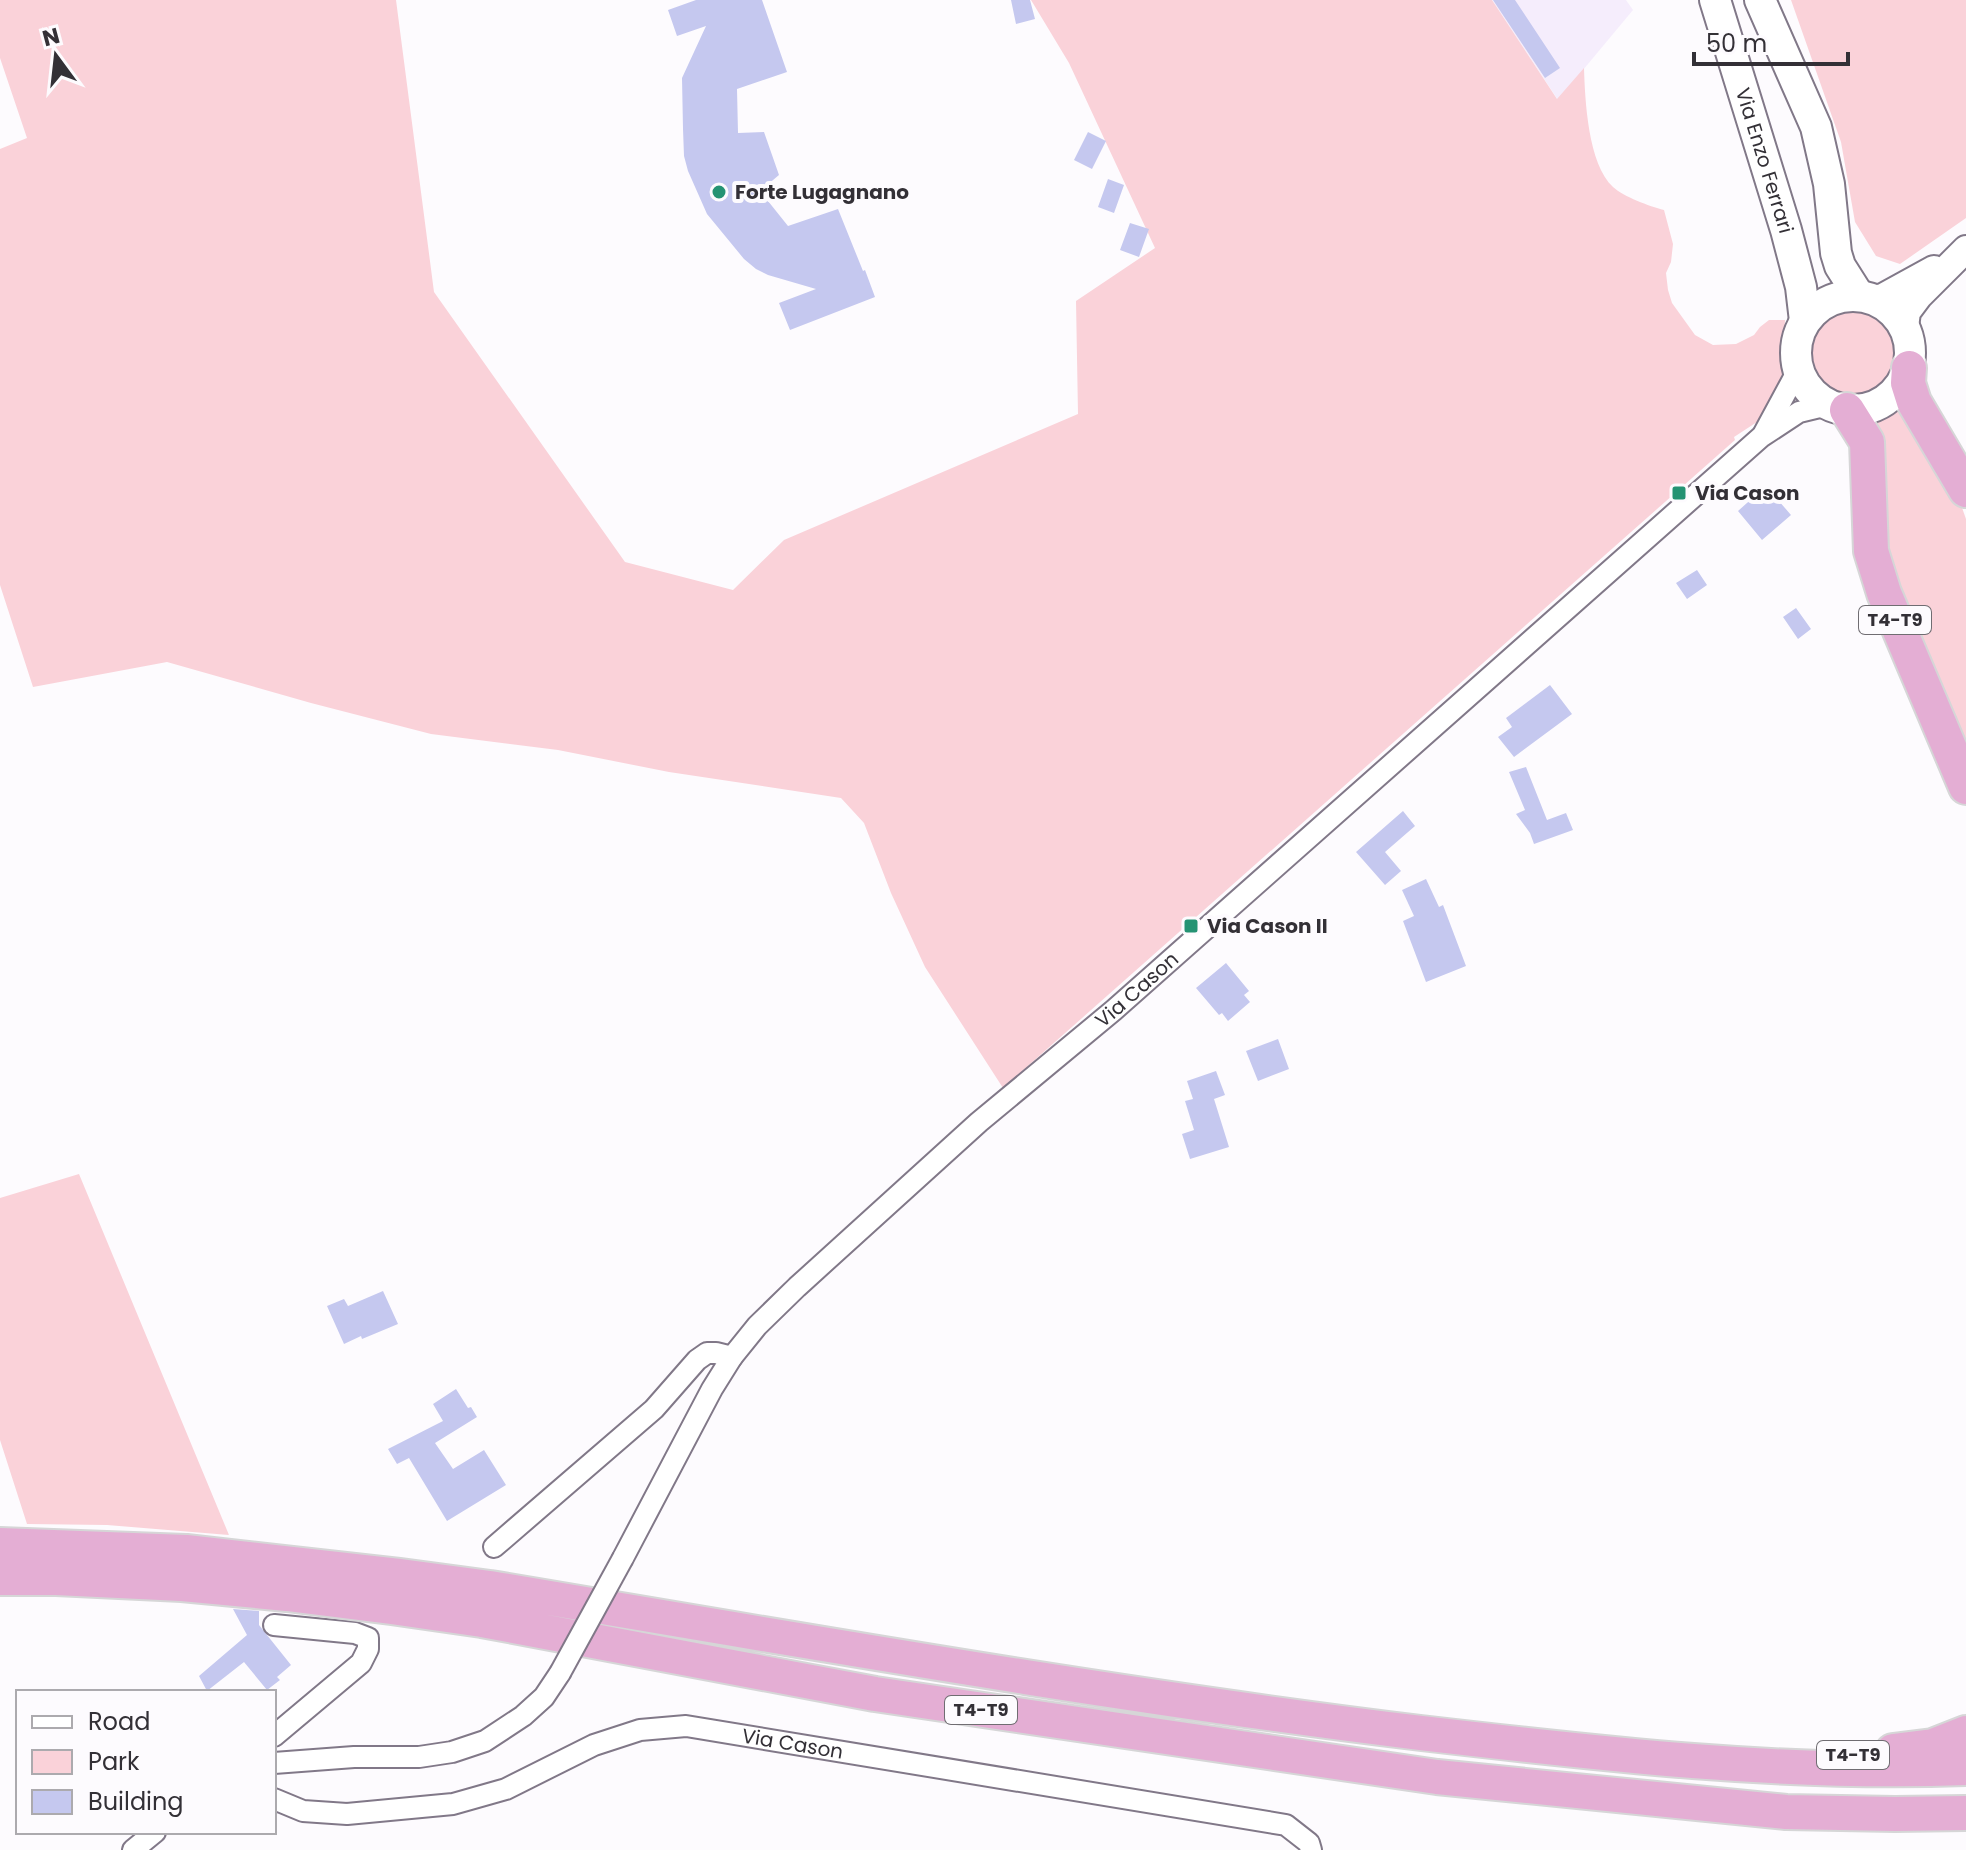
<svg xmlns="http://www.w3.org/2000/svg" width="1966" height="1850" viewBox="0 0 1966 1850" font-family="Poppins,sans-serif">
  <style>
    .built { fill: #f5edfc }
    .green { fill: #fad2d9 }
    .building { fill: #c5c8ef }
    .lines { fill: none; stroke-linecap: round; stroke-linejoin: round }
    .minor-casing { stroke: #817888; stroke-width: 24 }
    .tertiary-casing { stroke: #817888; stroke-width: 30 }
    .secondary-casing { stroke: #817888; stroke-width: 34 }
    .trunk-casing { stroke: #d6d6d7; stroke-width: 38 }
    .minor { stroke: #fff; stroke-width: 20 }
    .tertiary { stroke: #fff; stroke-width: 26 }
    .secondary { stroke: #fff; stroke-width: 30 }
    .trunk { stroke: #e4aed4; stroke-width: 34 }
    .minor-bridge-casing { stroke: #817888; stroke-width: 24; stroke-linecap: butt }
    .minor-bridge { stroke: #fff; stroke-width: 20 }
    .poi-dot { fill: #259373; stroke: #fdfbfe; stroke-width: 3 }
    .labels { text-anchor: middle; stroke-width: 8; stroke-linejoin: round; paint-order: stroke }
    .shield { fill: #fdfbfe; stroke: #706d72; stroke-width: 2 }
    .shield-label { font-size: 18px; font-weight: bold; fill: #333036 }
    .street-label { font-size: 20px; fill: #333036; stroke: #fdfbfe }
    .poi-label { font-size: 20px; font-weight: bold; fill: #333036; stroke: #fdfbfe; text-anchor: start }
  </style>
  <rect width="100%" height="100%" fill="#fdfbfe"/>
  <path class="built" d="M1492 0H1626L1633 10 1558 100Z"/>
  <path class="green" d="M0 0H396L434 292 625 562 733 590 784 540 1078 414 1076 301 1155 248 1069 63 1031 0H1492L1557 99 1584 68C1585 100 1588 164 1613 187 1624 197 1649 206 1664 210L1673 244 1671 262 1666 273 1668 290 1672 303 1695 335 1713 345 1736 344 1754 335 1760 327 1769 320H1785L1782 385 1757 422 1734 437 1735 440 1003 1088 925 967 891 893 864 823 841 798 669 772 558 750 431 734 311 703 167 662 33 687 0 585V149L27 138 0 58Z
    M1791 0H1966V218L1900 264 1876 256 1855 222 1841 142Z
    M1806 352a44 44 0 1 1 88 0a44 44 0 1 1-88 0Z
    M1899 401 1955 488 1966 519V764L1889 579 1863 419 1883 412Z
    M79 1174 229 1535 107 1525 27 1524 0 1440V1198Z"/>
  <path class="building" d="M696 0H762L787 72 737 89 738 133 764 132 779 175 760 191 788 226 838 209 863 271 865 270 875 297 790 330 779 303 816 289 768 275 756 269 744 259 707 214 688 171 684 156 683 129 682 78 706 26 677 36 668 10Z
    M1011 0H1030L1035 19 1016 24Z
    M1493 0H1515L1560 68 1545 78Z
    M1088 132 1106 141 1092 169 1074 160Z
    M1108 179 1124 185 1114 213 1098 207Z
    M1130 223 1149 229 1139 257 1120 250Z
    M1766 486 1791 515 1762 540 1738 511Z
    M1697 570 1707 585 1687 599 1676 583Z
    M1796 608 1811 629 1798 639 1783 617Z
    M1550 685 1572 714 1514 757 1498 737 1512 727 1506 718Z
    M1526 767 1547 820 1566 813 1573 830 1534 844 1530 833 1516 814 1525 810 1509 772Z
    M1403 811 1415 826 1385 852 1401 871 1385 885 1356 852Z
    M1426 879 1439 907 1443 905 1466 966 1426 982 1403 921 1414 916 1402 890Z
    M1226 963 1249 991 1244 995 1250 1002 1228 1021 1222 1013 1219 1015 1196 988Z
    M1278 1039 1289 1069 1258 1081 1246 1051Z
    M1216 1071 1225 1095 1214 1099 1229 1147 1190 1159 1182 1134 1194 1130 1185 1101 1193 1099 1187 1081Z
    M383 1291 398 1324 362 1339 361 1336 344 1344 327 1306 344 1299 348 1306Z
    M456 1389 468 1408 471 1407 477 1417 435 1443 453 1469 484 1450 506 1485 447 1521 409 1458 397 1464 388 1449 443 1421 433 1404Z
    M233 1609 259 1611V1625L291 1665 277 1677 280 1680 267 1690 244 1662 207 1691 199 1676 247 1635Z"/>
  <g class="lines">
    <g class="minor-casing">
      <g id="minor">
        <path d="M1764 433 1798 370"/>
        <path d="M494 1547 654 1409 697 1360 707 1353H716L732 1357"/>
        <path id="s1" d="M623 1558 712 1389 732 1357 757 1326 797 1287 979 1122 1114 1010 1761 437 1799 412 1828 405"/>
        <path d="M274 1736 361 1663 368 1649V1638L355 1633 274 1625"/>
        <path d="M274 1763 354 1757H419L452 1752 485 1741 523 1716 544 1697 560 1673"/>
        <path id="s2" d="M274 1799 303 1811 347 1814 453 1804 506 1789 594 1745 640 1730 686 1726 1286 1825 1309 1843 1311 1850"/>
        <path d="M133 1850 155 1832"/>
      </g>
    </g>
    <g class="tertiary-casing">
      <path id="tertiary" d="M1873 299 1883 297 1934 269
        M1905 327 1907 312 1919 296 1966 249"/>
    </g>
    <g class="secondary-casing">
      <g id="secondary">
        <path id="s3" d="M1715 0 1786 230 1801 287 1805 321"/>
        <path d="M1760 0 1816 127 1829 184 1836 253 1840 266 1859 296"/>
        <circle cx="1853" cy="353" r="57"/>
      </g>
    </g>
    <g class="trunk-casing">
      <path id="trunk" d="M1909 368 1908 383 1914 402 1966 490
        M1847 410 1867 442 1871 551 1884 593 1966 787
        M0 1545 186 1552 399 1576 490 1588C800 1640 1109 1695 1421 1733 1602 1754 1784 1775 1966 1768
        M0 1578H56L182 1584 287 1594 391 1607 482 1620 875 1694 1437 1777 1786 1812 1895 1814 1966 1813
        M1893 1751 1933 1746 1966 1733"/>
    </g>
    <use href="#minor" class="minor"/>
    <use href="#tertiary" class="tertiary"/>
    <use href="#secondary" class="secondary"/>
    <use href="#trunk" class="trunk"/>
    <g class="minor-bridge-casing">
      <path id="minor-bridge" d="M560 1673 623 1558"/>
    </g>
    <use href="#minor-bridge" class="minor-bridge"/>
  </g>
  <g class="poi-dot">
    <circle cx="719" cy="192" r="8"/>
    <rect x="1671" y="485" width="16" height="16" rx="4"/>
    <rect x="1183" y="918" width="16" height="16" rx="4"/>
  </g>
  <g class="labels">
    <g class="shield">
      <rect x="1859" y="606" width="72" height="28" rx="6"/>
      <rect x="945" y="1696" width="72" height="28" rx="6"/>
      <rect x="1817" y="1741" width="72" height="28" rx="6"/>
    </g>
    <g class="shield-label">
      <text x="1895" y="626">T4-T9</text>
      <text x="981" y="1716">T4-T9</text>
      <text x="1853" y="1761">T4-T9</text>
    </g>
    <g class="street-label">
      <text dy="7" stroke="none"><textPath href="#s3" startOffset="168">Via Enzo Ferrari</textPath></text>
      <text dy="7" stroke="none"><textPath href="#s1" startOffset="776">Via Cason</textPath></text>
      <text dy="7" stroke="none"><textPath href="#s2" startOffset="538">Via Cason</textPath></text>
    </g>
    <g class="poi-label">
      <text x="735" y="199">Forte Lugagnano</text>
      <text x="1695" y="500">Via Cason</text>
      <text x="1207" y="933">Via Cason II</text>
    </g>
  </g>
  <rect x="16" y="1690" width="260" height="144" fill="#fdfbfe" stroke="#acaaae" stroke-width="2"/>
  <rect x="32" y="1716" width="40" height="12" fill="#ffffff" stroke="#acaaae" stroke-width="2"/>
  <text x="88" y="1730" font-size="24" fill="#333036">Road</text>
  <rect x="32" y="1750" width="40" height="24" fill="#fad2d9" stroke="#acaaae" stroke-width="2"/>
  <text x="88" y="1770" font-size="24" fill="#333036">Park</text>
  <rect x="32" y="1790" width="40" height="24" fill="#c5c8ef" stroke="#acaaae" stroke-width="2"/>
  <text x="88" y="1810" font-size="24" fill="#333036">Building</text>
  <g transform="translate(56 56) rotate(345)" stroke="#fdfbfe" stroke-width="6" paint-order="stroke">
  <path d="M0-6L14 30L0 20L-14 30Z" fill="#333036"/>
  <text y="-12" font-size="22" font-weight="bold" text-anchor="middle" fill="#333036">N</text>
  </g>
  <path d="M1694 52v12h154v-12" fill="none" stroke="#333036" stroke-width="4"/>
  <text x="1706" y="52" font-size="24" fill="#333036" stroke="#fdfbfe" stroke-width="6" paint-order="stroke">50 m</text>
</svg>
